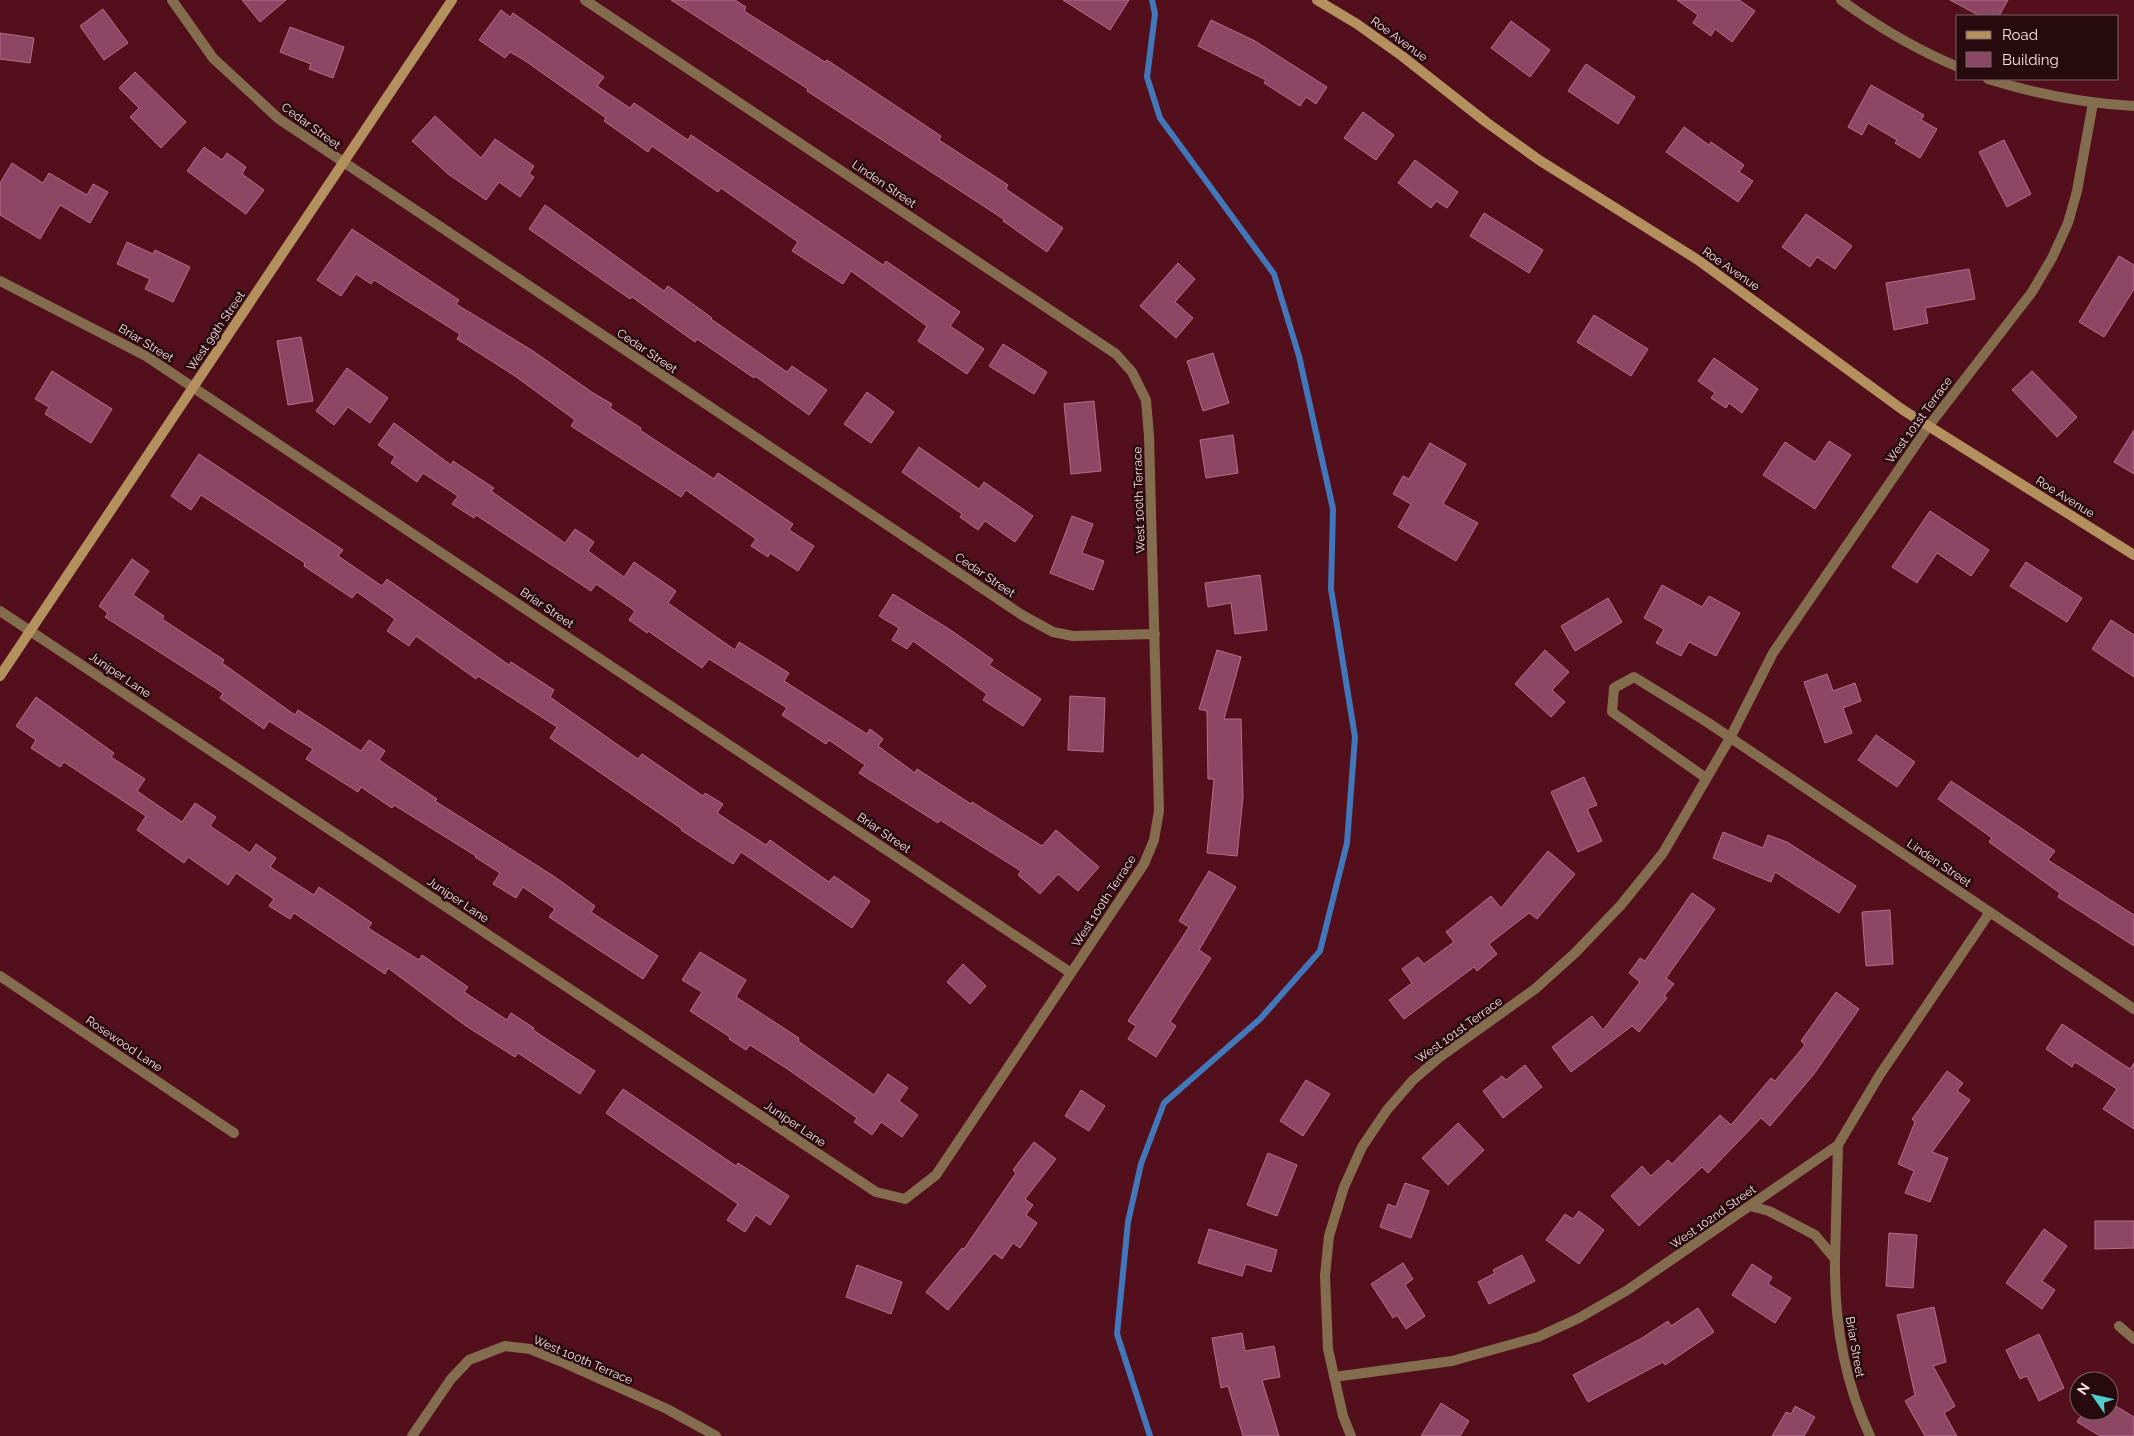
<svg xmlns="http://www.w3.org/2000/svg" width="2134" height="1436" viewBox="0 0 2134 1436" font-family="Raleway,sans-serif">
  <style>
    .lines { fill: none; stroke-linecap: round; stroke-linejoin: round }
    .stream { stroke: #4277ba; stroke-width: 6 }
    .building { fill: #8c4764; stroke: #b66e8a }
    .street { stroke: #836d4e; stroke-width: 10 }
    .secondary { stroke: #b4905e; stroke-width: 10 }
    .labels { text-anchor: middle; stroke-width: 5; stroke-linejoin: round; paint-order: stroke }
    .street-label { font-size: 12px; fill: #fbe0e1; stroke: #270a0e }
  </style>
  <rect width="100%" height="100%" fill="#530f1c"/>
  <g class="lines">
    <path class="stream" d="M1150 1436 1117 1334 1128 1222 1141 1164 1164 1103 1260 1019 1320 951 1347 843 1355 737 1331 589 1333 509 1299 356 1274 274 1160 118 1147 77 1155 14 1152 0"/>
  </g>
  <path class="building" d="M242 0H286L260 22Z
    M671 0H735L746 7 744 11 825 62 827 60 941 136 939 140 1008 185 1006 189 1063 228 1047 252 1003 221 1005 220 807 91 808 89Z
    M1063 0H1129L1110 30Z
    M1677 0H1739L1755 11 1732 42 1715 29 1711 36 1693 23 1698 15Z
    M1950 0H2008L1999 16H1980Z
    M103 9 128 43 104 60 80 26Z
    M501 10 510 17 513 13 604 77 597 86 630 108 634 103 688 140 691 135 883 265 886 261 960 312 950 326 984 349 967 374 918 341 927 326 851 271 843 284 792 251 798 242 721 188 718 192 652 146 648 152 604 121 606 118 524 60 510 52 505 58 479 40Z
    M1211 20 1255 41 1327 87 1316 104 1306 97 1300 106 1264 83 1266 80 1198 46Z
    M1511 21 1550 50 1530 77 1491 48Z
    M290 27 344 47 333 78 309 69 311 64 280 52Z
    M0 33 34 38 30 63 0 59Z
    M1586 64 1635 97 1618 124 1568 91Z
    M135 72 186 122 161 148 130 117 139 108 119 88Z
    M1871 85 1924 115 1921 120 1937 129 1920 158 1895 143 1897 140 1868 123 1862 135 1848 127Z
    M1363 112 1394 135 1376 160 1344 138Z
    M435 116 481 158 495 139 534 166 529 174 534 177 520 197 499 182 486 200 448 174 412 141Z
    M1684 127 1709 145 1711 142 1744 165 1739 172 1753 181 1738 202 1666 152Z
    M2004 140 2031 194 2007 207 1979 152Z
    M204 147 222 160 227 153 246 167 242 174 264 190 246 214 187 171Z
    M1415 160 1458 192 1447 208 1436 201 1431 208 1398 183Z
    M12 163 43 183 49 173 87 195 93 184 108 192 90 223 60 205 40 239 0 215V183Z
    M545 205 664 291 668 286 712 318 711 319 787 372 792 366 827 390 809 415 755 376 754 378 697 339 695 342 632 297 630 299 529 229Z
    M1484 213 1543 250 1529 273 1470 236Z
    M1806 214 1852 246 1835 269 1817 257 1810 267 1782 247Z
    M352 229 459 300 456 304 533 351 593 393 612 404 610 408 641 428 640 430 714 479 718 473 793 524 789 530 814 546 798 571 770 553 768 557 751 546 756 539 686 490 681 497 571 426 575 420 515 376 457 339 460 334 374 280 371 284 356 274 341 296 317 280Z
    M127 242 153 254 155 250 190 267 173 302 145 289 150 279 117 264Z
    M2119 256 2134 265V289L2104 337 2079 322Z
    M1178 263 1195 279 1175 302 1193 318 1176 338 1140 306Z
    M1969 269 1975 299 1925 308 1928 323 1894 330 1886 283Z
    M1594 315 1648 349 1631 376 1577 342Z
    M301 337 313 401 288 405 277 341Z
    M1003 344 1047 372 1034 394 989 366Z
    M1213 353 1229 403 1203 411 1187 361Z
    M1714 358 1758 389 1742 413 1729 403 1726 408 1711 398 1715 393 1698 381Z
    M347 368 388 398 370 423 348 407 334 425 316 411Z
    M52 371 112 409 91 443 45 414 49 407 35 399Z
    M2032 371 2077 417 2057 437 2012 390Z
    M867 392 894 412 871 443 844 424Z
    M1094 401 1101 471 1071 474 1064 404Z
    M394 423 451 465 453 461 494 488 491 491 565 543 575 529 594 542 588 551 624 577 634 562 676 591 668 603 735 650 739 642 789 673 784 681 867 734 870 729 883 739 878 746 915 773 917 769 971 804 972 802 1042 846 1056 830 1099 867 1078 891 1058 874 1040 894 1018 875 1021 871 940 820 938 823 859 773 865 765 829 740 826 744 782 715 787 708 709 659 702 668 648 631 647 633 629 620 635 611 596 584 591 591 476 515 474 518 452 504 458 496 423 473 417 482 391 463 395 457 378 445Z
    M2134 430V474L2114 462Z
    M1233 435 1238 473 1206 478 1200 440Z
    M1829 441 1851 455 1815 509 1763 475 1785 442 1815 462Z
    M1430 443 1466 464 1443 504 1478 523 1456 561 1398 527 1411 504 1393 494 1403 476 1409 479Z
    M919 447 979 489 984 482 1033 516 1015 542 985 521 978 530 960 517 962 514 902 472Z
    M199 454 343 550 338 556 382 586 387 579 509 665 511 662 554 690 550 697 638 759 642 754 703 796 705 793 723 804 717 813 766 845 770 840 829 882 834 876 870 901 852 928 741 852 733 864 681 830 682 829 550 738 557 727 478 676 476 679 416 636 409 646 387 631 395 619 357 592 352 598 304 566 305 563 201 495 191 510 171 496Z
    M1930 511 1989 550 1971 576 1937 553 1917 583 1892 567Z
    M1072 516 1093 524 1082 553 1104 561 1093 590 1050 573Z
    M132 559 149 571 133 595 164 616 162 619 224 660 222 663 295 715 298 710 361 751 369 740 385 751 379 760 437 799 435 801 555 877 595 906 591 912 658 956 643 979 549 917 555 909 523 887 516 898 493 884 500 873 475 857 476 856 394 805 392 808 361 787 358 792 306 759 313 749 269 721 264 729 220 698 223 693 105 617 108 613 99 606Z
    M2026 562 2082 598 2067 622 2010 586Z
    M1260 575 1267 630 1235 634 1231 603 1208 607 1205 583Z
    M1662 585 1702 607 1709 596 1740 613 1716 656 1689 642 1681 656 1656 643 1664 629 1644 618Z
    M893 594 952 631 993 660 989 665 1041 699 1023 726 983 700 987 694 913 641 907 649 892 640 899 628 879 616Z
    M1608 598 1622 622 1575 651 1561 626Z
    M2111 620 2134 635V677L2092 649Z
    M1217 650 1241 657 1224 719H1241L1243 797 1237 856 1207 853 1214 779H1208L1207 711 1199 709Z
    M1545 650 1569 672 1552 690 1565 702 1551 717 1515 684Z
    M1827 674 1833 691 1855 683 1861 701 1843 708 1852 733 1825 743 1804 682Z
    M1070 696 1105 698 1103 752 1068 750Z
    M36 697 114 753 111 757 145 779 137 791 182 822 195 803 216 817 210 826 250 853 256 844 276 858 270 867 314 895 319 887 372 923 368 928 419 960 422 955 468 987 464 992 507 1020 511 1013 534 1028 533 1030 595 1071 580 1094 518 1053 515 1057 466 1026 388 968 385 974 294 913 290 919 269 906 274 899 236 873 228 885 188 857 184 863 137 830 146 816 64 762 60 767 31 748 36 740 16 726Z
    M1876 735 1915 762 1897 787 1858 760Z
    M1584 777 1597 805 1587 809 1602 841 1578 852 1551 792Z
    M1951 781 2055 851 2048 860 2134 915V946L2058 897 2060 893 1989 842 1992 838 1938 799Z
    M1723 832 1763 848 1768 835 1787 842 1856 886 1839 913 1775 872 1771 882 1713 858Z
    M1548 851 1575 874 1537 919 1529 913 1489 944 1497 954 1477 971 1474 967 1404 1019 1389 1000 1412 983 1402 969 1418 957 1424 964 1454 942 1446 932 1491 896 1501 908Z
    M1209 871 1236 887 1199 950 1211 958 1170 1022 1176 1026 1156 1057 1128 1039 1136 1026 1128 1021 1189 927 1179 921Z
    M1692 893 1715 909 1666 978 1674 984 1664 996 1667 998 1639 1032 1632 1026 1571 1072 1552 1047 1592 1016 1603 1030 1640 982 1629 973 1640 958 1645 961Z
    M1890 910 1893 964 1866 966 1862 912Z
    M700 952 746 980 736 997 799 1038 798 1041 874 1095 888 1074 908 1088 899 1101 918 1115 902 1137 881 1122 872 1135 854 1122 857 1118 789 1070 750 1045 746 1050 729 1039 730 1037 690 1011 702 992 682 980Z
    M963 964 986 986 970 1004 947 982Z
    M1836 992 1859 1009 1814 1074 1770 1126 1761 1118 1708 1173 1702 1167 1639 1226 1611 1196 1642 1166 1651 1176 1668 1160 1672 1164 1720 1115 1731 1125 1771 1078 1775 1081 1805 1045 1801 1041Z
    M2062 1024 2130 1069 2134 1063V1129L2103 1109 2117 1089 2075 1062 2072 1067 2046 1049Z
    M1525 1065 1542 1087 1503 1118 1483 1091 1502 1076 1506 1080Z
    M1947 1071 1963 1083 1957 1091 1970 1100 1932 1152 1948 1158 1930 1202 1905 1193 1914 1171 1898 1164 1915 1122 1912 1119Z
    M1306 1080 1330 1094 1303 1136 1280 1121Z
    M623 1089 736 1166 738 1163 789 1196 770 1225 756 1215 745 1232 727 1220 738 1204 606 1113Z
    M1081 1090 1105 1106 1089 1131 1065 1116Z
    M1458 1123 1484 1150 1448 1185 1422 1158Z
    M1034 1142 1056 1159 1025 1199 1033 1205 1026 1215 1037 1223 1020 1248 1013 1243 1002 1259 994 1253 948 1310 926 1292 962 1248 964 1249 1016 1173 1013 1170Z
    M1268 1153 1297 1165 1277 1216 1247 1205Z
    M1405 1183 1429 1191 1411 1238 1380 1227 1388 1204 1396 1207Z
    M1579 1211 1604 1230 1579 1264 1546 1240 1565 1214 1573 1219Z
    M2095 1221H2134V1248L2095 1249Z
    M1209 1229 1277 1250 1271 1272 1246 1264 1242 1276 1198 1263Z
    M2044 1229 2067 1246 2042 1281 2055 1290 2042 1309 2006 1283Z
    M1889 1233 1917 1235 1913 1288 1886 1286Z
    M1522 1255 1535 1281 1489 1304 1478 1282 1495 1273 1493 1270Z
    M1403 1263 1413 1279 1405 1285 1425 1316 1406 1329 1397 1315 1393 1318 1371 1284Z
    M1752 1264 1772 1277 1768 1284 1791 1298 1775 1323 1732 1295Z
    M857 1265 902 1282 891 1314 846 1297Z
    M1934 1307 1946 1362 1933 1366 1955 1406 1944 1413 1957 1436H1925L1905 1401 1915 1395 1897 1315Z
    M1698 1308 1714 1332 1665 1365 1663 1362 1588 1402 1573 1375 1642 1338 1668 1321 1671 1326Z
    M1242 1333 1245 1351 1274 1346 1280 1377 1262 1380 1279 1436H1243L1228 1386 1221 1388 1212 1338Z
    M2039 1334 2064 1388 2039 1401 2027 1376 2020 1379 2006 1350Z
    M2109 1402 2134 1417V1436H2100L2077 1422 2084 1411H2109Z
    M1441 1403 1469 1421 1460 1436H1421Z
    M1795 1406 1815 1417 1804 1436H1772L1786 1412 1791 1414Z"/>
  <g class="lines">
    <path class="street" d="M172 0 213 58 279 119 1022 615 1053 632 1073 636 1155 634
      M1841 0C1878 27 1915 49 1958 67
      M1988 79C2036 94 2083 103 2134 106
      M0 281 146 356 1071 973
      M0 611 876 1192 905 1199 936 1175 1144 864 1154 840 1159 811 1149 436 1146 400 1132 372 1116 354 585 0
      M1706 778 1612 712 1614 688 1634 677 1707 722 2134 1009
      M0 976 234 1133
      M1750 1206 1769 1211 1815 1235 1835 1259C1834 1321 1843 1379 1870 1436
      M1835 1259 1838 1145
      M2119 1326 2134 1339
      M1334 1377 1452 1361 1538 1337 1579 1318 1626 1291 1838 1145 1879 1076 1990 912
      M412 1436 451 1379 469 1360 505 1346 530 1349 560 1361 667 1409 716 1436
      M1351 1436 1343 1416 1328 1349 1325 1276 1329 1236 1344 1187 1362 1147 1387 1110 1413 1080 1440 1057 1535 989 1575 953 1621 905 1663 853 1730 738 1773 653 1928 427 2032 292 2052 258 2068 223 2077 191 2093 103"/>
    <path class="secondary" d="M1317 0 1357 24 1402 56 1486 122 1539 160 1698 260 1903 410 2134 555
      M0 676 452 0"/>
  </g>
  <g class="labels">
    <g class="street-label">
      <text transform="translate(1399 39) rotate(36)" y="4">Roe Avenue</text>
      <text transform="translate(311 126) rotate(36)" y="4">Cedar Street</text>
      <text transform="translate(884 184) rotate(34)" y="4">Linden Street</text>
      <text transform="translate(1731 269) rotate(35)" y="4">Roe Avenue</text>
      <text transform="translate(216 331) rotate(-56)" y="4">West 99th Street</text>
      <text transform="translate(146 343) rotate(31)" y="4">Briar Street</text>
      <text transform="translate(647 351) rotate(34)" y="4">Cedar Street</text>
      <text transform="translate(1919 420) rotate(-54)" y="4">West 101st Terrace</text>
      <text transform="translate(2065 497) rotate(32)" y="4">Roe Avenue</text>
      <text transform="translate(1139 500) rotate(-92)" y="4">West 100th Terrace</text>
      <text transform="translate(985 575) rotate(34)" y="4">Cedar Street</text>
      <text transform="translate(547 608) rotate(34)" y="4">Briar Street</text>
      <text transform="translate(120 675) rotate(34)" y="4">Juniper Lane</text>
      <text transform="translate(884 833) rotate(34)" y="4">Briar Street</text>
      <text transform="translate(1939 863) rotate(34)" y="4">Linden Street</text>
      <text transform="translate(458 900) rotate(34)" y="4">Juniper Lane</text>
      <text transform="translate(1104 901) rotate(-57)" y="4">West 100th Terrace</text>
      <text transform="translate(1459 1030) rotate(-36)" y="4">West 101st Terrace</text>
      <text transform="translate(124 1044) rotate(34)" y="4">Rosewood Lane</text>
      <text transform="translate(795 1124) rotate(34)" y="4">Juniper Lane</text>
      <text transform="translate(1713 1217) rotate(-35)" y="4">West 102nd Street</text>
      <text transform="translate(1855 1347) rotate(80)" y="4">Briar Street</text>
      <text transform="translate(583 1360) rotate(23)" y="4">West 100th Terrace</text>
    </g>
  </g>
  <rect x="1956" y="15" width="162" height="65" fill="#270a0e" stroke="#7c6062"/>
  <rect x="1966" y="31" width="25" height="8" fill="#b4905e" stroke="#7c6062"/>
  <text x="2002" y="40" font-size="15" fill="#fbe0e1">Road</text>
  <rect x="1966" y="52" width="25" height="15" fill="#8c4764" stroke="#7c6062"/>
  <text x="2002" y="65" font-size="15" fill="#fbe0e1">Building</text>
  <g transform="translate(2094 1396) rotate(304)"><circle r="24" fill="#270a0e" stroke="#7c6062"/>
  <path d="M0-4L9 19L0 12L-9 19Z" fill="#52cdcd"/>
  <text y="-8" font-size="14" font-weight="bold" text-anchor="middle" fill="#fbe0e1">N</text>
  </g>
</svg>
